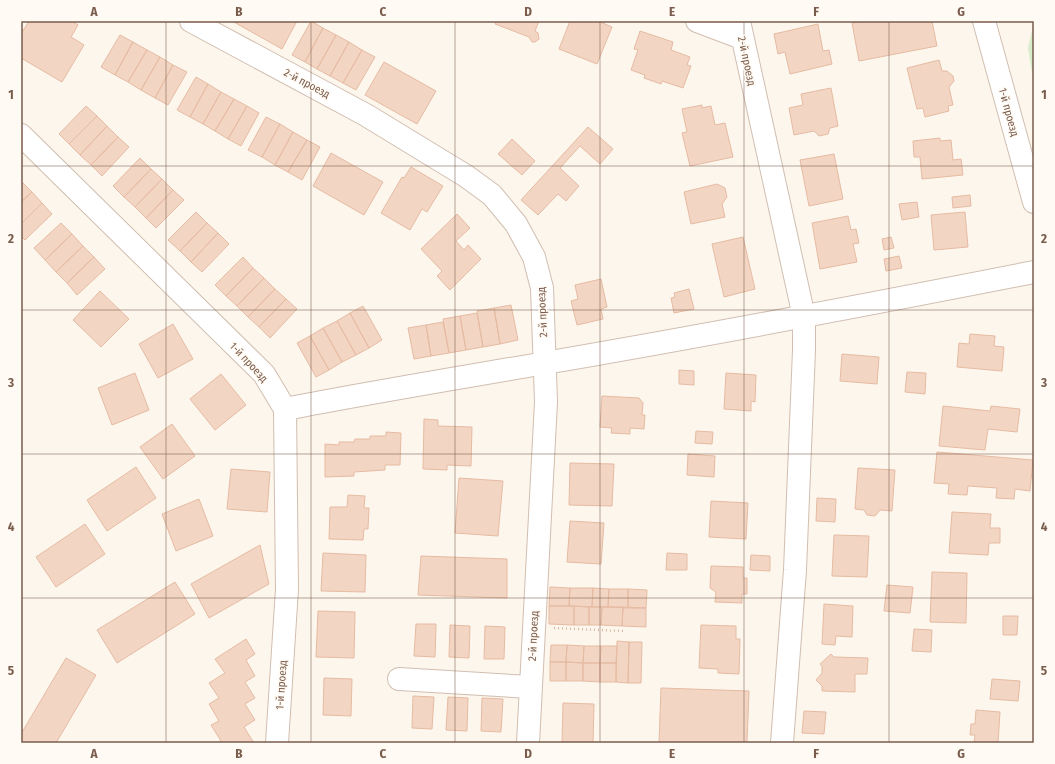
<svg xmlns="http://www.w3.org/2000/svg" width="1055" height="764" viewBox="0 0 1055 764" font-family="'Fira Sans Condensed',sans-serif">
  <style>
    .green { fill: #d8ecc9 }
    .building { fill: #f3d5c3; stroke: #e6bba3 }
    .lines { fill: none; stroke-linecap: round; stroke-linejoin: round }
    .minor-casing { stroke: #d1beb0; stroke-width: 24 }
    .path { stroke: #d9b8a5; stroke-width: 2.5; stroke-dasharray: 1 3; stroke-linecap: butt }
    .minor { stroke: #fff; stroke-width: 22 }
    .grid { fill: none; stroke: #7a5c4d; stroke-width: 1; stroke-opacity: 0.55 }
    .labels { text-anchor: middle; stroke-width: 3; stroke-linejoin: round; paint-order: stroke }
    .street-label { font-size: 11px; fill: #7a5c4d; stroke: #fffaf3 }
    .neatline { fill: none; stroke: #7a5c4d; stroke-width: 1.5 }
    .grid-label { font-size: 13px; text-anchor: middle; font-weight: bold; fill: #7a5c4d }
  </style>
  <rect width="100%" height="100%" fill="#fdf6ec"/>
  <path class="green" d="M1033 26H1034V85L1028 48Z"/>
  <path class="building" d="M29 21H72L78 25 71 37 84 45 62 82 21 58V34Z
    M232 21H297L282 49Z
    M311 21 323 28 305 62 292 55Z
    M496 21H539L535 31 538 33 539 39 535 42H532L529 37 495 24Z
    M570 21H598L612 27 597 64 559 49Z
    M864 21H932L937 46 859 61 852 23Z
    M818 24 823 51 829 50 832 64 790 74 785 52 778 54 774 34Z
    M323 28 336 35 317 69 305 62Z
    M640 31 673 42 671 50 690 57 687 65 691 66 683 88 662 81 661 84 644 78 645 75 631 70 638 50 634 49Z
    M120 35 133 42 115 75 101 67Z
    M336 35 349 42 330 76 317 69Z
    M133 42 147 50 128 82 115 75Z
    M349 42 362 50 343 83 330 76Z
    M147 50 160 57 141 90 128 82Z
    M362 50 375 57 356 90 343 83Z
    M160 57 173 65 155 98 141 90Z
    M939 60 942 71H947L953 76 954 81 949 87 953 105 948 106 949 111 925 117 923 108 917 109 907 68Z
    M384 62 436 91 417 124 365 95Z
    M173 65 187 72 168 105 155 98Z
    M196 77 208 84 190 117 177 110Z
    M208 84 221 92 203 124 190 117Z
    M831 88 838 126 830 128 828 134 819 136 814 131 794 135 789 108 803 105 801 94Z
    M221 92 234 99 215 131 203 124Z
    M234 99 247 106 228 139 215 131Z
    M702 105V108L711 106 715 125 725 123 733 157 690 166 682 133 687 132 682 109Z
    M86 106 97 116 69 144 59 134Z
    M247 106 259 113 241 146 228 139Z
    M97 116 107 126 80 155 69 144Z
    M266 117 280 124 262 157 248 150Z
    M280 124 293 132 275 165 262 157Z
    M107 126 118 137 91 165 80 155Z
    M588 127 613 149 600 164 580 146 560 168 579 186 566 201 558 194 538 215 521 200Z
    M293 132 307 140 288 172 275 165Z
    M118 137 129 147 102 176 91 165Z
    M940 138V141L951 140 953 160 961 159 963 175 922 179 920 157H914L913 141Z
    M512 139 535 161 522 175 498 154Z
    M307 140 320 147 302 180 288 172Z
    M331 153 383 182 364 215 313 186Z
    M834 154 843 199 809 206 800 160Z
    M140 158 151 169 124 197 113 186Z
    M411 167 443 186 427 212 422 209 410 230 381 213 402 177 404 178Z
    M151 169 162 179 135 207 124 197Z
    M162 179 173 190 146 218 135 207Z
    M21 181 32 192 21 202Z
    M717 184 725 188 727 197 722 204 725 217 691 224 684 192Z
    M173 190 184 200 156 228 146 218Z
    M32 192 42 203 21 224V202Z
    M970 195 971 206 953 208 952 197Z
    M917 202 919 217 902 220 899 204Z
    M42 203 52 214 25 240 21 236V224Z
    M196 212 207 223 180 251 168 240Z
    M965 212 968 247 934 250 931 215Z
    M457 214 470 228 456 241 464 250 468 245 481 259 450 290 437 276 442 271 421 249Z
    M848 216 851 230 856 229 859 243 853 244 857 262 820 269 812 223Z
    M61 223 72 234 45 260 34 248Z
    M207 223 218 233 191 262 180 251Z
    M218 233 229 244 202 272 191 262Z
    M72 234 83 246 56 272 45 260Z
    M743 237 755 289 724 297 712 244Z
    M891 237 894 248 884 250 882 239Z
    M83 246 94 257 67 283 56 272Z
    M899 256 902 268 886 271 884 259Z
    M94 257 105 269 77 295 67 283Z
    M243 257 253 268 226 296 215 285Z
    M253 268 264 278 237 306 226 296Z
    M264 278 275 289 248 317 237 306Z
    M601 279 607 307 601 309 603 319 577 325 571 301 578 299 575 285Z
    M275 289 286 299 259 327 248 317Z
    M689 289 694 309 674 313 671 298 675 297 674 293Z
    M100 291 129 319 101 347 73 320Z
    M286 299 297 309 270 338 259 327Z
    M511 305 518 340 500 344 494 308Z
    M363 306 382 340 369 348 350 313Z
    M494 308 500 344 483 347 477 311Z
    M350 313 369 348 356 355 337 321Z
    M477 313 483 347 466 350 460 316Z
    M460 316 466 350 449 353 443 319Z
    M337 321 356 355 342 362 323 328Z
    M443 322 449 353 431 356 426 325Z
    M173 324 193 359 158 378 139 344Z
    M426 325 431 356 414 359 408 328Z
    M323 328 342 362 329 370 310 336Z
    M970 334 995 336 994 346 1004 347 1002 371 957 367 959 343 969 344Z
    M310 336 329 370 316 377 297 343Z
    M842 354 879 357 877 384 840 381Z
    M679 370 694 371V385L679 384Z
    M907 372 926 373 925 394 905 392Z
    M135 373 149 410 112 425 98 388Z
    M726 373 756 375 755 402 751 401V411L724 409Z
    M221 374 246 405 215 430 190 399Z
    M602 396 639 398 643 403 642 415H645L644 429 630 428V434L611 433 612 428 600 427Z
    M943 406 990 411 991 406 1020 409 1017 432 988 429 985 450 939 446Z
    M424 419 438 420V426L472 427 471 466 447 465V470L423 469Z
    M172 424 195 456 163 479 140 447Z
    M696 431 713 432 712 444 695 443Z
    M386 432 401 433 400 465H385V470L354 472V476L325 477V444L339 445V442H354L355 439H370V436H386Z
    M937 452 1033 460 1030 491 1015 489 1014 499 996 498 997 488 968 486 967 495 948 494 949 484 934 483Z
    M688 454 715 456 714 477 687 475Z
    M570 463 614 464 612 506 569 505Z
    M136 467 156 498 107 531 87 500Z
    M858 468 895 470 892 511 880 510 875 516 867 515 864 510 855 509Z
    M231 469 270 472 267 512 227 509Z
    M459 478 503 481 498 536 455 533Z
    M348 495 365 496 364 508H369L368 529H364L363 540 329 539 330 507H347Z
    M817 498 836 499 835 522 816 521Z
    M199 499 213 536 176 551 162 514Z
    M711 501 748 503 746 539 709 537Z
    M952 512 991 514 990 528H1000V543H989L988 555 949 553Z
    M570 521 604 523 601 564 567 562Z
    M85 524 105 554 56 587 36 557Z
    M834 535 869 536 867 577 832 576Z
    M260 545 269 584 209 618 191 584Z
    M323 553 366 555 365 592 321 591Z
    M667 553 687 554V570H666Z
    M751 555 770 556V571L750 570Z
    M421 556 507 559V598L418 595Z
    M711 566 743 567V578H747V594H742V603L715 602 716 592 710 588Z
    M932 572 967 573 966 623 930 622Z
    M175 582 195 614 117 663 97 630Z
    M887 585 913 587 910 613 884 611Z
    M550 587 570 588 569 606H549Z
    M570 588H593L592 607 569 606Z
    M593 588 609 589 608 607H592Z
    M609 589H628V608L608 607Z
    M628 589 647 590 646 608H628Z
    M824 604 853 606 852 637 836 636 835 645 822 644Z
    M549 606H574V625L549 624Z
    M574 606 589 607V625H574Z
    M589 607H602L601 625H589Z
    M602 607H623L622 626 601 625Z
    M623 607 646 608V627L622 626Z
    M318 611 355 612 354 658 316 657Z
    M1003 616H1018L1017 635H1003Z
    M416 624H436L435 657 414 656Z
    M450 625 470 626 469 658 449 657Z
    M701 625 736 626V639H740L739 674 718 673V669L699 668Z
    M485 626 505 627 504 659H484Z
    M914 629 932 630 931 652 912 651Z
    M246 639 255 654 246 660 255 676 245 682 255 698 245 704 255 720 244 727 254 743H217L221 741 211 725 219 721 209 704 219 698 209 683 225 673 215 659Z
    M617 641 629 642 628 683 616 682Z
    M629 642H642L641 683H628Z
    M551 645H567L566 662H550Z
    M567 645 584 646 583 663 566 662Z
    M584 646H601L600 663H583Z
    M601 646H617L616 663H600Z
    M831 654 834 657 868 658 867 674H855V692L822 691V686L816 680 822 673V666L820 664Z
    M66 658 96 675 56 743H21V734Z
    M550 662H566V681H550Z
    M566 662 583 663V681H566Z
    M583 663H600V682L583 681Z
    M600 663H616V682H600Z
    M324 678 352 679 351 716 323 715Z
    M992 679 1020 681 1018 701 990 699Z
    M661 688 749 691 747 743H659Z
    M413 696 434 697 432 729 412 728Z
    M448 697 468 698 467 731 446 730Z
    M482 698 503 699 501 732 481 731Z
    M563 703 594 704 593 743H562Z
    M976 710 1000 712 998 743H974L975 735H970L971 724H975Z
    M804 711 826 712 824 734 802 733Z"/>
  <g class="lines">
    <g class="minor-casing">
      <path id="minor" d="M191 21 366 115 466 176 492 195 516 224 534 257 542 288 546 402 528 743
        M697 21 742 38
        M739 21 804 317V350L795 570 782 743
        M984 21 1034 202
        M21 135 264 374 285 409 287 589 277 743
        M285 409C372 392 458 378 545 363 708 335 871 304 1034 272
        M399 679 530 687"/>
    </g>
    <path class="path" d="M554 628 623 631"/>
    <use href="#minor" class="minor"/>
  </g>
  <path class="grid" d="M166 21V743M311 21V743M455 21V743M600 21V743M744 21V743M889 21V743M21 166H1034M21 310H1034M21 454H1034M21 598H1034"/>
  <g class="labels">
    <g class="street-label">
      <text transform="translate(747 61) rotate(78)" y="4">2-й проезд</text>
      <text transform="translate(307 83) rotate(28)" y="4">2-й проезд</text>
      <text transform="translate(1009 112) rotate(75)" y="4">1-й проезд</text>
      <text transform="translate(542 312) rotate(-93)" y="4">2-й проезд</text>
      <text transform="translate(249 362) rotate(47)" y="4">1-й проезд</text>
      <text transform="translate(533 636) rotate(-87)" y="4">2-й проезд</text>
      <text transform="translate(281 685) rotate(-86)" y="4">1-й проезд</text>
    </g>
  </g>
  <rect width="1055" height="764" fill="none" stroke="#fffaf3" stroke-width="44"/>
  <rect x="22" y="22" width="1011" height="720" class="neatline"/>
  <g class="grid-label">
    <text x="94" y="16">A</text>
    <text x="239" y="16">B</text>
    <text x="383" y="16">C</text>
    <text x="528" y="16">D</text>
    <text x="672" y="16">E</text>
    <text x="816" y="16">F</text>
    <text x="961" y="16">G</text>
    <text x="11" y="99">1</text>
    <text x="1044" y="99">1</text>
    <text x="11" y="243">2</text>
    <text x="1044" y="243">2</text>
    <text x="11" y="387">3</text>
    <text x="1044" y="387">3</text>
    <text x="11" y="531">4</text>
    <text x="1044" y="531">4</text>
    <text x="11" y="675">5</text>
    <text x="1044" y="675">5</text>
    <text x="94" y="758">A</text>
    <text x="239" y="758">B</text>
    <text x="383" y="758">C</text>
    <text x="528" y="758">D</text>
    <text x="672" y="758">E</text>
    <text x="816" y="758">F</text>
    <text x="961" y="758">G</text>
  </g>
</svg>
